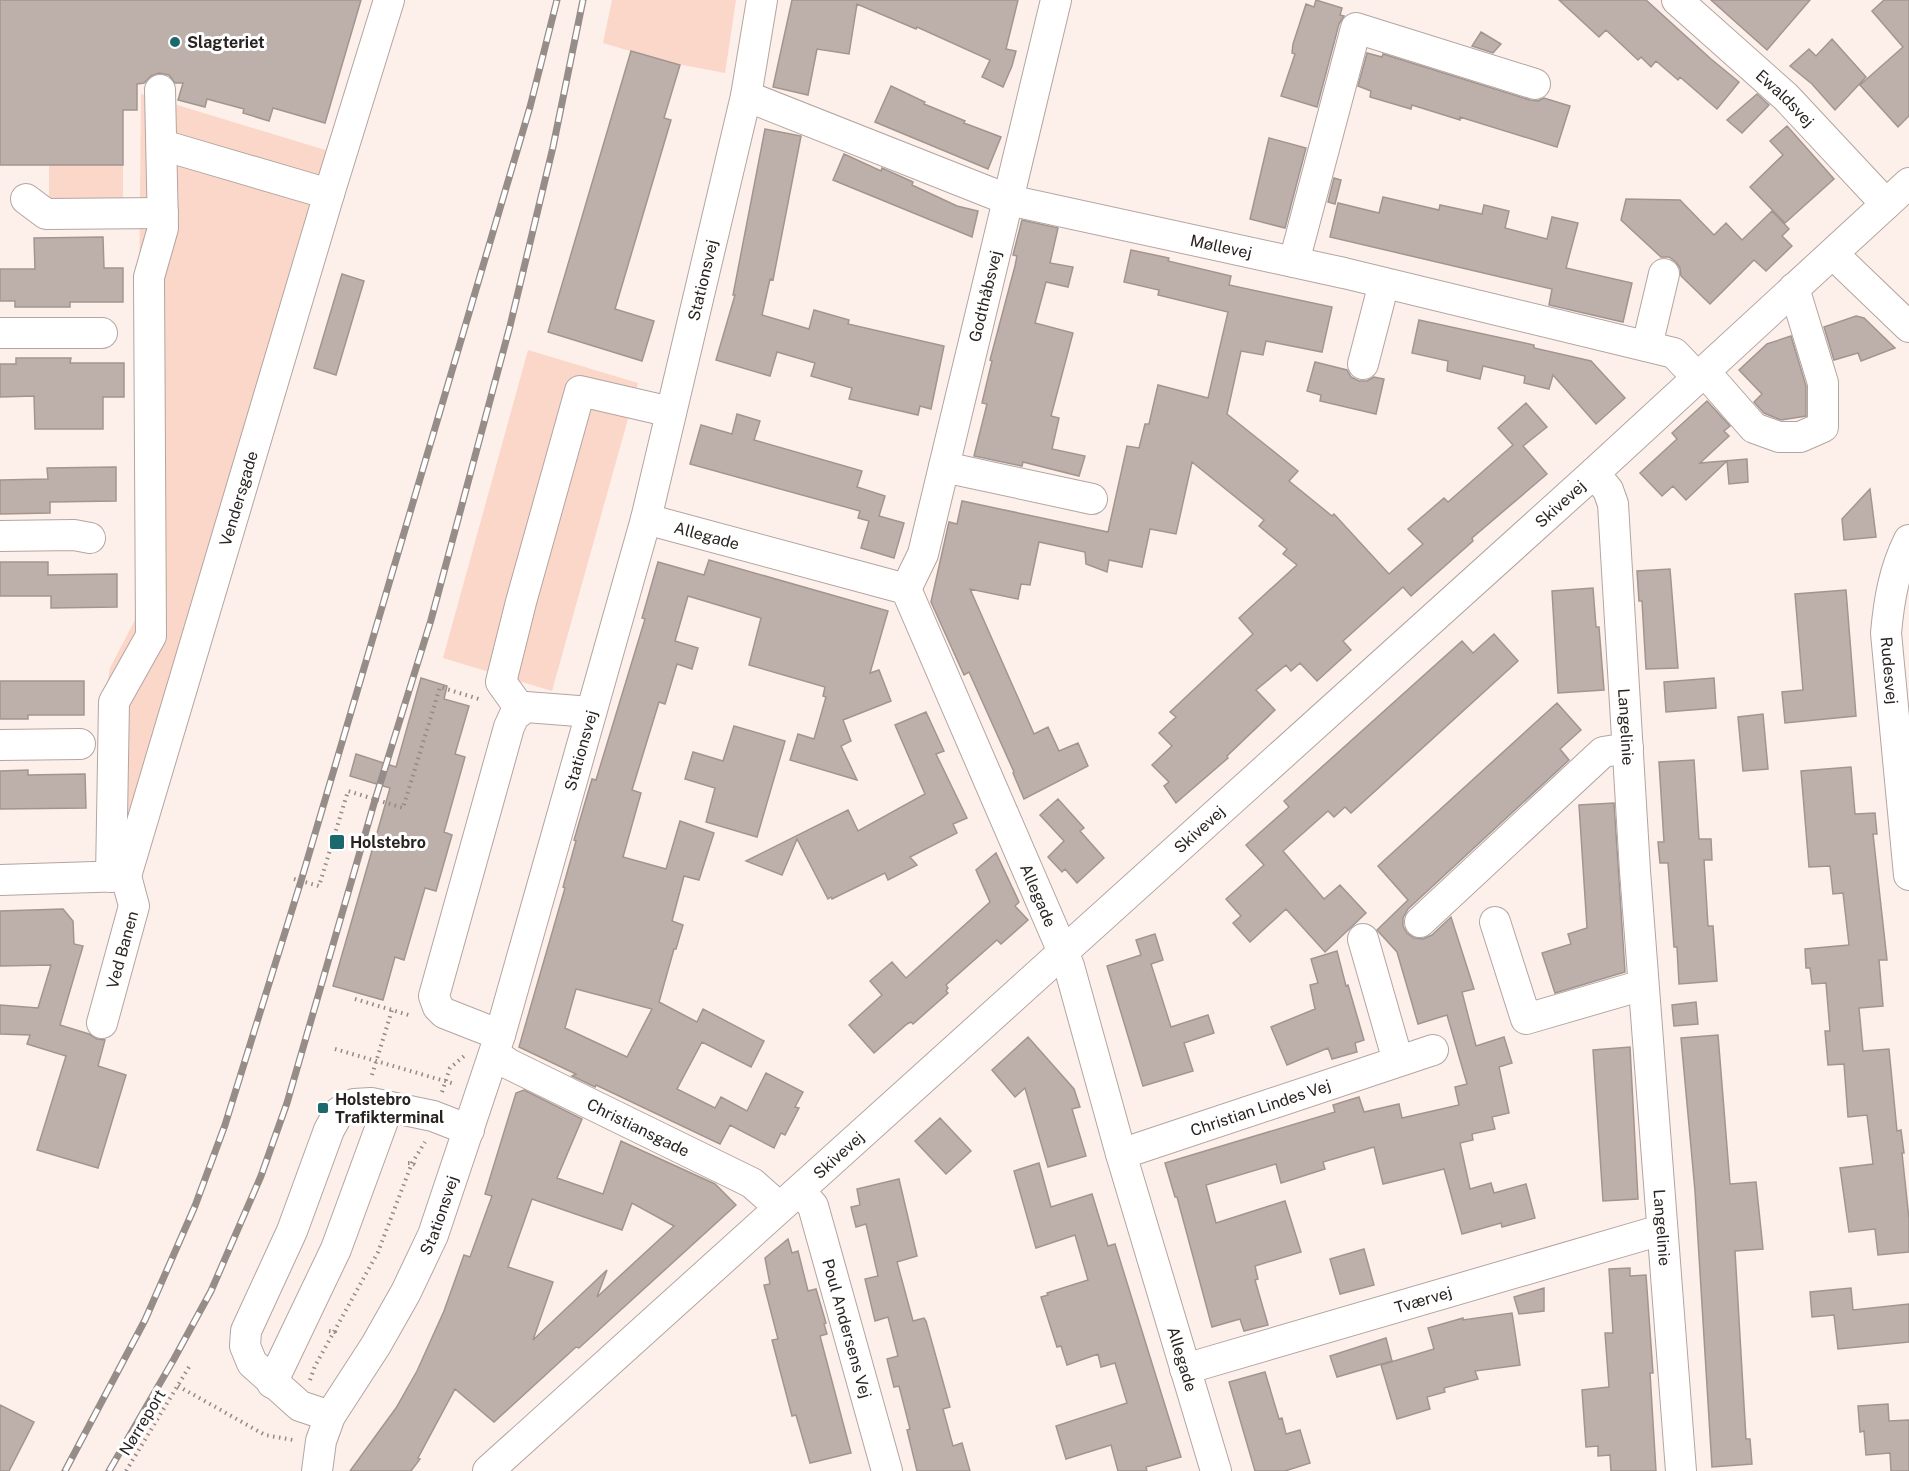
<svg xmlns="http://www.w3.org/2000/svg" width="1909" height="1471" viewBox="0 0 1909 1471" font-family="'Public Sans',sans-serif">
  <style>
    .green { fill: #fbd7c9 }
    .building { fill: #bdb0ab; stroke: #a29590; stroke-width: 1.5; fill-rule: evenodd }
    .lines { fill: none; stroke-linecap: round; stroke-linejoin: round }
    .minor-casing { stroke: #b3a5a0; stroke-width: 32 }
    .path { stroke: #938985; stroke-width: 4; stroke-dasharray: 1.5 4.5; stroke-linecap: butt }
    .minor { stroke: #fff; stroke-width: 30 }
    .rail-casing { stroke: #968c88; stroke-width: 7 }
    .rail { stroke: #fff; stroke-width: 4.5; stroke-dasharray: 14; stroke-linecap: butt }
    .poi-dot { fill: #1c696d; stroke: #fff; stroke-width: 2 }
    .labels { text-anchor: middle; stroke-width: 6; stroke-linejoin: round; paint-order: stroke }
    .poi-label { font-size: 16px; font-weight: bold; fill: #292422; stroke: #fff; text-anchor: start }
    .street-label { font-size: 16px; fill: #292422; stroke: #fff }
  </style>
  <rect width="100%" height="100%" fill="#fdefe9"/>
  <path class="green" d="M612 0H736L725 73 667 62 603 43Z
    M141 94 332 152 121 837 105 696 110 668 139 612 138 414Z
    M49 165H123V199H49Z
    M528 350 638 383 552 691 443 658Z"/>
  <path class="building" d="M0 0H361L325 123 273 108 269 121 243 113 244 109 207 99 205 107 178 100 183 83H175L169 75 159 73 151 76 144 83 137 84V110H123V165H0Z
    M792 0H1018L1006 49 1016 51 1012 66 1003 87 982 77 990 60 917 27 916 29 857 4 849 54 817 49 808 95 773 87Z
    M1316 0 1342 8 1340 15 1344 16 1339 24 1317 107 1281 96 1295 54 1292 53 1293 44 1306 4 1314 7Z
    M1559 0H1646L1711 59 1739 82 1717 109 1680 77 1678 80 1656 61 1651 67 1641 57 1638 60 1606 30 1599 37Z
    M1711 0H1810L1767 50Z
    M1884 0H1909V116L1898 127 1860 85 1903 47 1872 11Z
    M1481 32 1501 44 1493 53 1472 46Z
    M1832 39 1866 77 1835 110 1812 84 1790 66 1809 49 1816 56Z
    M631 51 680 65 664 118 671 120 615 309 654 321 642 361 548 332Z
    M1367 53 1382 57 1383 54 1530 100 1538 101 1544 98 1570 106 1557 147 1460 117V120L1412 105 1411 109 1370 97 1371 91 1358 86Z
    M891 86 925 102 924 104 965 121 964 123 1001 137 988 169 875 122Z
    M1757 94 1769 105 1742 133 1727 120Z
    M1787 126 1834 179 1785 223 1750 187 1783 155 1770 141Z
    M765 129 801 136 773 280 770 279 762 315 809 329 814 310 849 320 848 324 944 346 931 409 920 406 918 415 849 399 852 388 811 376 815 363 777 352 770 376 716 360 735 295H733Z
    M1269 138 1306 148 1285 228 1250 219Z
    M844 154 881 171 882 168 913 182 912 185 957 206 978 211 972 237 833 180Z
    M1334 178 1341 180 1335 204 1328 202Z
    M1383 197 1439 210 1440 205 1482 214 1484 205 1509 211 1505 228 1547 239 1552 217 1578 223 1566 268 1632 283 1623 322 1549 305 1552 289 1330 237 1338 203 1379 213Z
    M1626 199 1680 200 1714 235 1726 223 1742 240 1772 211 1789 229 1782 236 1792 246 1766 271 1754 260 1710 304 1681 276 1680 268 1676 262 1669 257H1661L1621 220Z
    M1022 220 1058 228 1050 263 1073 267 1068 287 1046 282 1035 323 1073 333 1051 416 1059 418 1052 449 1085 456 1079 476 1023 462 1022 466 974 456 987 404 982 403 992 361 990 360 1015 266 1017 256 1013 255Z
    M103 237 104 268H123V302H70V307H15V301H0V269H35L34 238Z
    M1131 250 1169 258 1168 261 1231 276 1229 285 1332 307 1322 352 1266 341 1263 355 1241 351 1227 414 1298 471 1289 481 1332 516 1334 514 1389 574 1423 544 1408 529 1444 498 1448 502 1513 445 1498 428 1526 403 1547 427 1523 446 1547 474 1472 538 1473 541 1411 596 1403 587 1343 641 1351 650 1317 681 1300 663 1291 671 1286 665 1256 690 1275 710 1227 756 1228 758 1176 803 1164 786 1169 782 1152 765 1172 746 1159 733 1176 717 1170 712 1253 634 1239 618 1297 565 1283 554 1287 549 1259 526 1264 520 1192 462 1176 534 1150 529 1142 567 1109 560 1107 572 1086 564 1085 552 1039 542 1030 585 1021 584 1018 599 970 589 1034 734 1048 727 1059 751 1078 743 1088 766 1024 799 1013 773 1014 772 969 672 964 675 931 602 949 522 957 524 962 501 1108 532 1127 446 1139 448 1145 424H1149L1158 385 1208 398 1228 312 1158 295 1159 290 1124 282Z
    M342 274 364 281 336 375 314 368Z
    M1856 316 1864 318 1895 348 1861 361 1858 353 1834 360 1824 327Z
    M1419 320 1534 345V348L1591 361 1625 398 1596 424 1553 375 1549 389 1524 383 1525 376 1483 366 1480 379 1447 371 1448 361 1412 353Z
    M1791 336 1806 386V416L1781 420 1764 413 1754 402 1762 394 1739 370 1767 344Z
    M16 358H71L70 363H124V397H103V429H35L34 396 0 397V364H16Z
    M1315 362 1347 370 1351 377 1359 381H1367L1374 377 1384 379 1376 414 1320 401 1321 395 1307 391Z
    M1707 401 1730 426 1724 431 1729 436 1700 463 1747 459 1748 482 1729 484 1727 461 1686 500 1673 486 1662 496 1640 473 1677 439 1672 433Z
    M737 414 760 421 754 440 862 471 857 487 885 496 879 516 904 523 894 558 861 548 869 521 858 518 860 511 690 464 701 425 732 434Z
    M116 467V501L50 502V513L0 514V480L48 479 47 468Z
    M1870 489 1876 537 1844 540 1842 519Z
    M709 560 888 611 870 673 879 670 891 701 843 720 851 741 841 746 857 780 790 760 798 734 814 739 826 697 823 696 825 687 749 665 761 618 688 596 675 641 698 648 692 669 677 664 665 704 659 702 632 790 641 793 623 857 666 869 680 821 714 833 699 880 684 876 672 921 683 925 676 949H674L659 1002 697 1022 703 1009 764 1041 751 1067 702 1042 677 1089 715 1108 721 1097 747 1111 766 1073 803 1092 795 1107 799 1108 785 1135 781 1133 774 1148 730 1125 720 1144 596 1085 595 1087 572 1076 576 1074 519 1047 565 888 563 887 576 841 574 840 592 779 596 780 645 619 642 618 658 562 704 575ZM576 989 652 1009 627 1057 565 1028Z
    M0 562H48V575L117 574V607L51 608V596H0Z
    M1670 569 1678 668 1646 669 1642 601H1639L1637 571Z
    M1593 588 1596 627H1599L1604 690 1558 693 1552 591Z
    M1846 590 1856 716 1785 723 1782 692 1803 690 1795 594Z
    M1494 634 1518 661 1351 813 1345 807 1334 817 1328 811 1283 851 1324 899 1340 885 1366 913 1325 952 1286 909 1250 942 1233 923 1241 916 1226 899 1264 865 1246 845 1289 807 1284 801 1462 641 1473 653Z
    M421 678 447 686 444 699 469 706 455 754 465 757 444 832 452 835 436 891 425 888 404 960 395 957 383 1000 333 986 390 788 350 776 356 754 396 767Z
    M1714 678 1716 708 1666 712 1664 682Z
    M0 681H84V715H28V719H0Z
    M1557 703 1581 730 1560 749 1569 760 1408 909 1403 918V926L1407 933 1414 938 1423 939 1432 935 1451 917 1474 989 1462 992 1476 1046 1504 1037 1512 1063 1499 1067 1509 1113 1492 1117 1495 1129 1472 1134 1473 1140 1460 1143 1470 1189 1491 1183 1494 1193 1526 1184 1535 1218 1502 1227 1501 1223 1462 1234 1444 1169 1383 1184 1374 1147 1323 1162 1325 1169 1281 1183 1276 1164 1206 1185 1216 1223 1285 1201 1301 1252 1255 1266 1258 1279 1255 1280 1268 1325 1244 1331 1240 1319 1212 1327 1177 1197H1175L1165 1163 1335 1112 1333 1105 1359 1097 1364 1112 1399 1104 1402 1118 1459 1105 1455 1087 1467 1084 1447 1015 1418 1024 1397 952 1377 930 1408 900 1378 866Z
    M926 712 944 751 936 754 967 818 953 824 957 833 910 857 917 865 888 880 885 873 832 899 831 897 828 899 797 839 782 875 746 861 848 810 858 831 925 794 895 725Z
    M1763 714 1768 769 1743 771 1738 717Z
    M734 726 785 741 757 837 706 822 715 788 685 779 693 752 723 761Z
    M1694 760 1699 839H1711L1712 860H1704L1708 926H1713L1717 981 1679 984 1677 947H1674L1668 863H1660L1658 842H1664L1659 762Z
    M1851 767 1855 814 1875 813 1877 834H1873L1887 960H1879L1883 1006 1859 1008 1863 1051 1889 1049 1897 1131 1901 1130 1904 1153H1902L1909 1219V1252L1878 1255 1875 1229 1849 1232 1840 1168 1873 1164 1867 1115 1848 1117 1844 1064 1828 1065 1825 1031H1830L1826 983 1812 984 1810 968H1806L1805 949 1849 945 1843 893 1833 894 1830 866 1809 867 1801 771Z
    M28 770V775L85 774 86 808 0 809V771Z
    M1058 799 1084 828 1080 831 1104 858 1077 883 1065 869 1062 872 1048 857 1064 841 1040 815Z
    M1614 803 1625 972 1555 993 1542 953 1571 944 1568 934 1587 928 1579 805Z
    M996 853 1019 902 1015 906 1028 920 1001 944 997 940 946 985 948 988 946 991 948 993 913 1024 911 1022 907 1024 874 1053 849 1025 882 995 870 981 892 962 906 978 990 902 976 870Z
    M63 909 73 921 74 944 83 946 60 1025 89 1034 97 1039 105 1040 98 1066 126 1075 98 1168 37 1150 66 1056 27 1044 30 1035 0 1034V1005L38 1008 51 965 0 966V911Z
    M1155 934 1163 960 1151 964 1171 1027 1208 1015 1214 1033 1184 1043 1193 1071 1143 1086 1107 966 1141 955 1136 940Z
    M1337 951 1346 986 1348 985 1364 1040 1355 1043 1357 1052 1332 1059 1328 1048 1287 1065 1271 1027 1315 1009 1310 985 1318 983 1311 959Z
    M1696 1002 1698 1024 1674 1026 1672 1005Z
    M1718 1035 1730 1184 1756 1182 1763 1249 1735 1251 1746 1439H1750L1752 1464 1712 1467 1695 1191 1681 1038Z
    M1028 1037 1074 1089 1080 1107 1072 1109 1086 1156 1048 1167 1025 1088 1015 1097 992 1070Z
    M1630 1047 1638 1199 1603 1201 1593 1050Z
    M524 1090 582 1119 557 1178 603 1194 621 1141 715 1184 736 1205 579 1348 576 1347 494 1422 455 1389 418 1458 420 1459 411 1471H350L396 1408 417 1371 444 1311 464 1255 470 1257 492 1196 485 1194 516 1093ZM532 1199 622 1230 632 1203 674 1226 597 1297 607 1270 533 1340 553 1282 508 1267Z
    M940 1118 971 1151 946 1174 915 1141Z
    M1039 1163 1051 1207 1092 1194 1108 1246 1115 1244 1181 1457 1146 1467 1147 1471H1118L1111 1445 1066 1459 1056 1426 1127 1403 1115 1363 1101 1367 1098 1354 1067 1365 1061 1346 1057 1347 1041 1297 1048 1295 1047 1293 1088 1280 1075 1235 1036 1248 1014 1171Z
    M899 1179 917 1256 897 1262 913 1321 924 1318 926 1321 950 1407 943 1409 953 1446 962 1443 970 1471H917L907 1430 910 1429 899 1386 894 1387 887 1359 898 1356 888 1317 875 1321 865 1279 878 1276 866 1224 856 1227 851 1207 860 1205 857 1189Z
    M788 1239 792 1253 798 1251 808 1291 816 1289 826 1323 824 1324 827 1334 820 1336 851 1453 810 1463 796 1415 792 1416 772 1340 778 1339 764 1285 770 1284 765 1258Z
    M1364 1249 1374 1285 1340 1294 1330 1259Z
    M1630 1268V1276L1646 1275 1653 1373H1650L1656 1471H1611L1610 1455 1598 1456V1446L1586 1447 1582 1390 1609 1387 1605 1333H1613L1609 1269Z
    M1544 1288V1311L1519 1314 1514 1297Z
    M1851 1288 1853 1310 1909 1304V1342L1838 1349 1834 1315 1812 1317 1810 1292Z
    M1512 1313 1520 1365 1475 1371 1478 1379 1444 1388 1445 1392 1427 1397 1430 1409 1397 1419 1381 1365 1434 1349 1428 1328 1463 1318V1320Z
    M1386 1338 1392 1361 1337 1377 1330 1356Z
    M1265 1372 1279 1419 1282 1418 1286 1434 1300 1430 1310 1463 1285 1471H1255L1229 1382Z
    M1888 1404 1889 1421 1909 1420V1471H1891L1890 1453 1866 1455 1864 1431 1860 1432 1858 1406Z
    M0 1405 34 1422 9 1471H0Z"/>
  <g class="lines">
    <g class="minor-casing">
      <g id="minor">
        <path id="s1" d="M1677 0 1786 97 1886 204"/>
        <path id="s2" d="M746 96 1009 200 1344 273 1674 353 1697 377"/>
        <path d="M162 145 329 194"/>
        <path d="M26 199 46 214 163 213"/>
        <path d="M1833 254 1909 327"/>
        <path d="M1294 262 1356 28 1535 84"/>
        <path d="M0 333H102"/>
        <path d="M1647 346 1664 274"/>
        <path d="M1363 364 1384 283"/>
        <path d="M1704 371 1754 428 1779 437H1800L1823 427V383L1794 288"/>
        <path d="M944 467 1092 499"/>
        <path id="s3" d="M1594 473 1608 490 1613 504 1635 871 1681 1471"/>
        <path id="s4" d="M646 519 906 589 1069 966 1121 1154 1216 1471"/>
        <path d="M0 536 74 535 90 538"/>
        <path id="s5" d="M1909 540C1894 570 1889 600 1886 633L1909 875"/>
        <path id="s6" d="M906 589 923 554 1056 0"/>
        <path d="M521 710 501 682 521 602 580 391 671 412"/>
        <path d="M0 745 80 744"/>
        <path d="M111 877 114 702 151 636 149 277 163 228 160 90"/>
        <path id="s7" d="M0 880 126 876 329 194 389 0"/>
        <path d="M1420 922 1603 752 1628 748"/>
        <path d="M1495 922 1526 1019 1643 985"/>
        <path d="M1363 939 1398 1061"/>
        <path id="s8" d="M102 1023 134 906 126 876"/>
        <path d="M500 1035 444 1013 438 1007 434 996 509 727 514 716 526 707 591 712"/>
        <path id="s9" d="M494 1054 509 1064 752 1183 779 1207"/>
        <path id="s10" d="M1121 1154 1433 1050"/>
        <path id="s11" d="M800 1191 813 1206 887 1471"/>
        <path id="s12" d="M1185 1369 1661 1230"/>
        <path d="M272 1383 336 1249 388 1107"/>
        <path d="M330 1416 300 1406 252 1363 245 1346 246 1331 292 1231 329 1130 339 1112 354 1104 371 1103 433 1116 469 1130"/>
        <path id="s13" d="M317 1471 321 1441 330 1416 376 1345 406 1292 433 1235 500 1035 646 519 746 96 762 0"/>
        <path id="s14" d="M488 1471 1594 473 1909 183"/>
      </g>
    </g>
    <path class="path" d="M294 879 319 886 348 791 403 808 440 687 479 699
      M355 999 412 1016
      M335 1049 455 1084
      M372 1075 392 1010
      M442 1092 450 1068 464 1056
      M408 1163H412L418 1167
      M329 1331 335 1332 338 1337
      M310 1380 315 1366 378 1252 412 1163 425 1142
      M178 1386 265 1435 293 1440
      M126 1471 189 1367"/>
    <use href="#minor" class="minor"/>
    <g class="rail-casing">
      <path id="rail" d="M65 1471 145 1320 195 1206 225 1125 301 881 530 107 557 0
        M109 1471 174 1359 211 1291 261 1176 287 1103 375 800 431 620 510 326 553 147 583 0"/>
    </g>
    <use href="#rail" class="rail"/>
  </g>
  <g class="poi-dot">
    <circle cx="175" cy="42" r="6"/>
    <rect x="329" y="834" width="16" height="16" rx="3"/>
    <rect x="317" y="1102" width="12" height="12" rx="3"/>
  </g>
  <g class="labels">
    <g class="poi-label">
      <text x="187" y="48">Slagteriet</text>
      <text x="350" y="848">Holstebro</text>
      <text x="335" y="1105">Holstebro<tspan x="335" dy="18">Trafikterminal</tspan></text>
    </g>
    <g class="street-label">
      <text dy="6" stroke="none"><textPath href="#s1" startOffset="146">Ewaldsvej</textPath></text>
      <text dy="6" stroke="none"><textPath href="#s2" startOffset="500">Møllevej</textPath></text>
      <text dy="6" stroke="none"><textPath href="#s13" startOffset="1258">Stationsvej</textPath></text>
      <text dy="6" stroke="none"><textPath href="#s6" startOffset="304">Godthåbsvej</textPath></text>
      <text dy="6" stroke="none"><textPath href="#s7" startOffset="520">Vendersgade</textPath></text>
      <text dy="6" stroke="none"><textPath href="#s14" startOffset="1444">Skivevej</textPath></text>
      <text dy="6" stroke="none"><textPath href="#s4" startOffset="63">Allegade</textPath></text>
      <text dy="6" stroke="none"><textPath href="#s5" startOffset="134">Rudesvej</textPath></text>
      <text dy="6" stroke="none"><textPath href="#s3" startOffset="260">Langelinie</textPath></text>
      <text dy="6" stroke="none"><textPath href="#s13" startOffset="772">Stationsvej</textPath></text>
      <text dy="6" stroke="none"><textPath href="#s14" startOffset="958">Skivevej</textPath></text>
      <text dy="6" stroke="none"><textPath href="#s4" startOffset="603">Allegade</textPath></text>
      <text dy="6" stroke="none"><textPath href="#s8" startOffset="76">Ved Banen</textPath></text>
      <text dy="6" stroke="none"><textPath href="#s10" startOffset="147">Christian Lindes Vej</textPath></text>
      <text dy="6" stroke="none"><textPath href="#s9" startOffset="162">Christiansgade</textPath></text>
      <text dy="6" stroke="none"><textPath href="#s14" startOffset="472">Skivevej</textPath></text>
      <text dy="6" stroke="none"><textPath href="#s13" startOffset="286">Stationsvej</textPath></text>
      <text dy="6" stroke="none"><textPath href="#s3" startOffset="762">Langelinie</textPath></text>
      <text dy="6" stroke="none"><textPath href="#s12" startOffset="248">Tværvej</textPath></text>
      <text dy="6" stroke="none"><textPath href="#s11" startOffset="147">Poul Andersens Vej</textPath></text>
      <text dy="6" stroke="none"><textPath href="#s4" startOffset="1089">Allegade</textPath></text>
      <text transform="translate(142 1422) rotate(-59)" y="6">Nørreport</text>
    </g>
  </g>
</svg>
